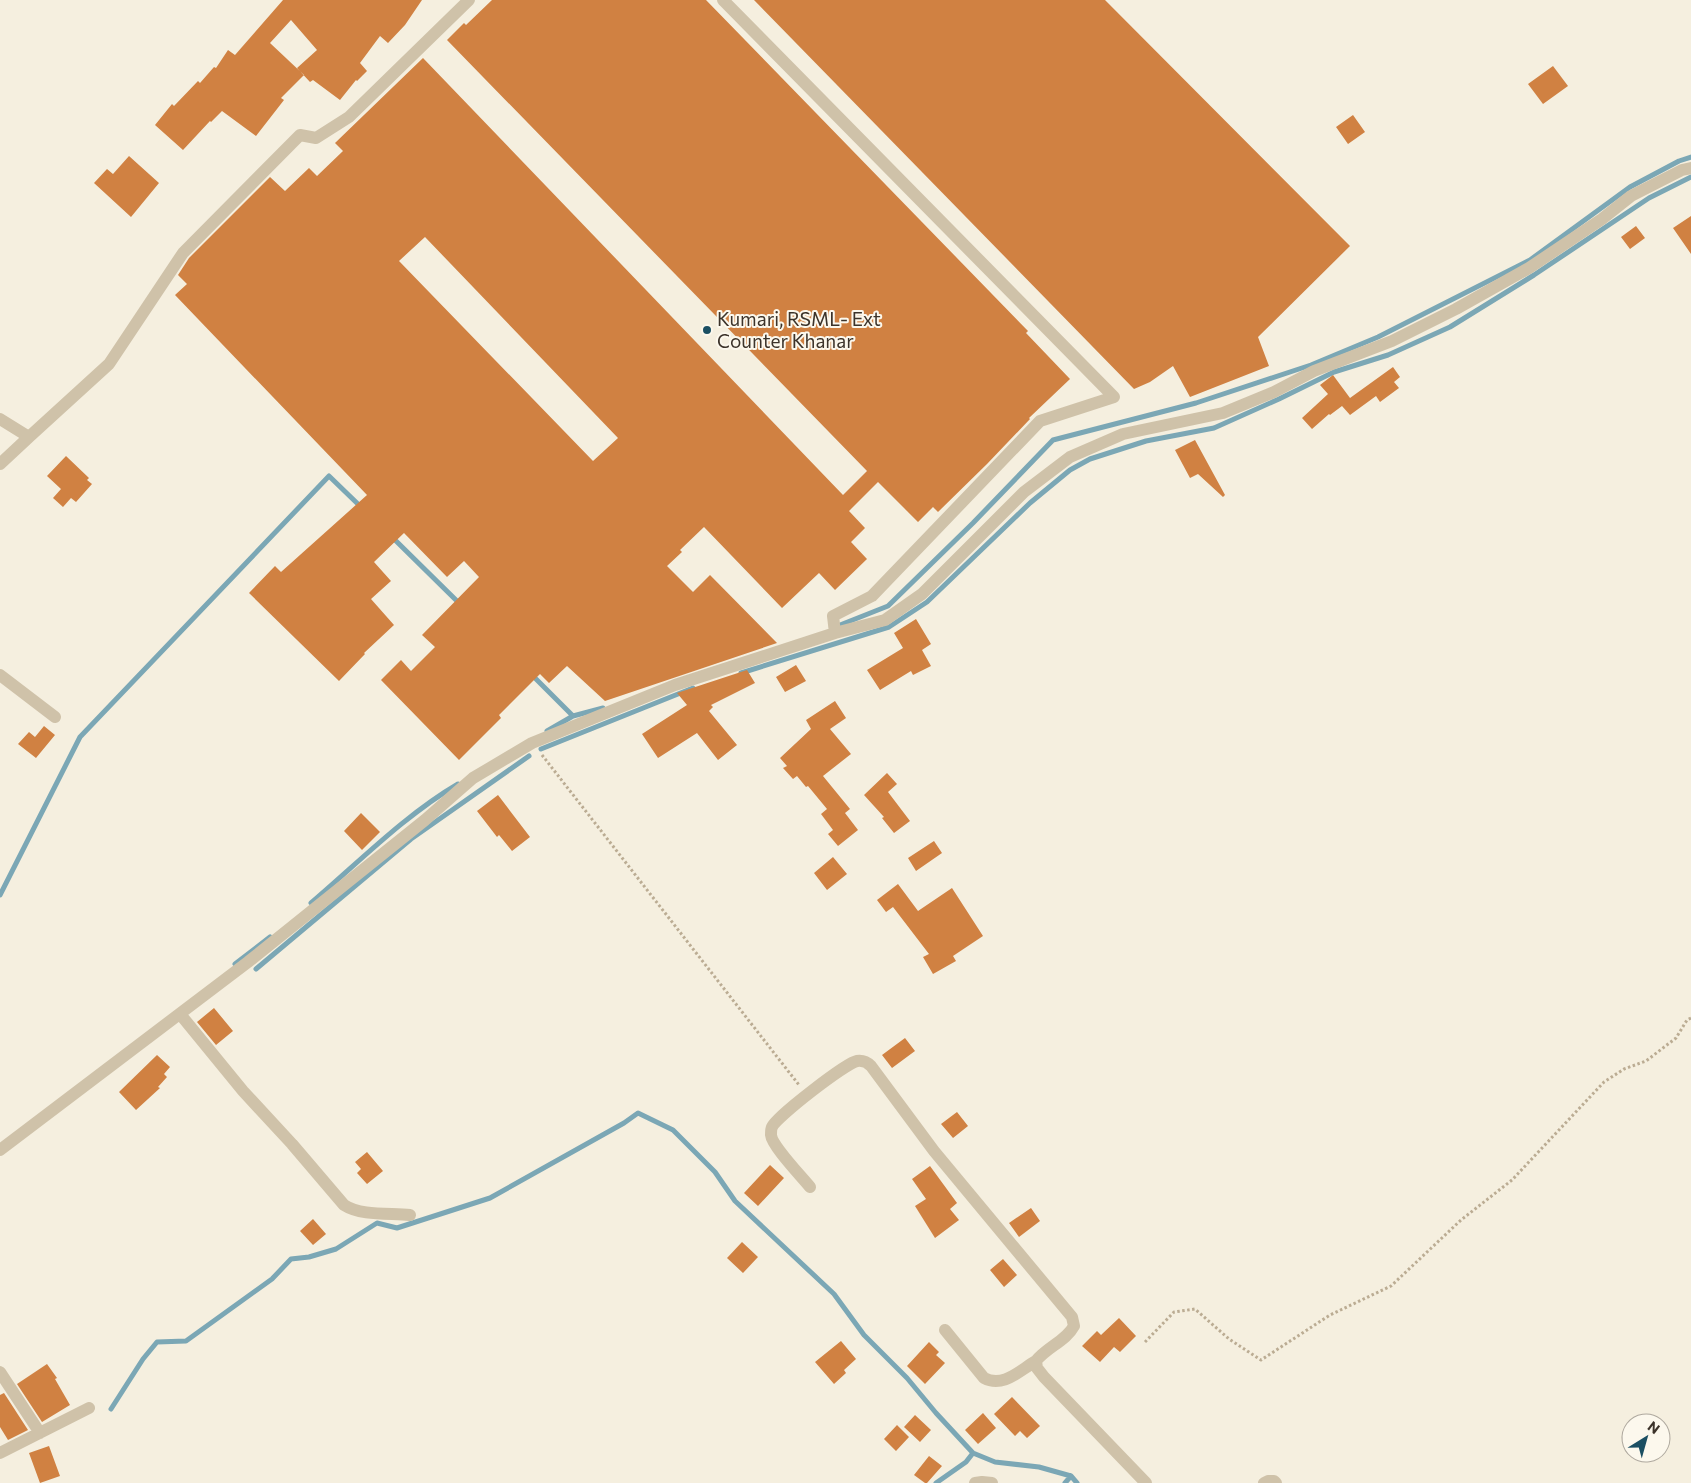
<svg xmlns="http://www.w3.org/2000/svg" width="1691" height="1483" viewBox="0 0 1691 1483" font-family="Commissioner,sans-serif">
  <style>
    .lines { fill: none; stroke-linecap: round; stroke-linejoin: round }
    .stream { stroke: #7ba7b5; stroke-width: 5 }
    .building { fill: #d08142; fill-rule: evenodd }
    .path { stroke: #bbac93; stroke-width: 3; stroke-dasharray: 2.5 2.5; stroke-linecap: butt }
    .minor { stroke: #cfc2a9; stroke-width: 12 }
    .poi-dot { fill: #1b4f62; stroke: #fcf8ed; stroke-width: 2 }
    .labels { text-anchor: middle; stroke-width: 4; stroke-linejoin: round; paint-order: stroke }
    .poi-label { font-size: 19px; fill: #3c332a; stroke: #fcf8ed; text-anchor: start }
  </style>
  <rect width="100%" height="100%" fill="#f5efdf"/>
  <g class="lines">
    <path class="stream" d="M392 537 461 605
      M835 627 888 606 973 523 1053 440 1196 403 1311 365 1378 337 1530 260 1630 187 1679 161 1691 157
      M741 673 889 627 927 602 1030 503 1070 470 1090 459 1146 441 1214 428 1279 399 1334 372 1388 355 1450 327 1534 275 1649 198 1691 177
      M531 674 573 716
      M547 731 573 716 603 708
      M541 749 693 688
      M0 895 80 737 329 476 361 507
      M311 903C358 863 405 815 458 784
      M235 964 270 937
      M256 969 411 839 529 756
      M111 1409 143 1359 157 1342 186 1341 272 1279 291 1259 309 1257 336 1249 377 1223 397 1228 490 1198 624 1123 638 1113 673 1130 715 1172 735 1201 834 1294 864 1335 907 1378 936 1413 973 1453 995 1462 1039 1467 1071 1476 1077 1483
      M936 1483 966 1462 973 1453
      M1065 1483 1071 1476"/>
  </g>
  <path class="building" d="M283 0H422L405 25 388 43 380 36 360 63 367 71 357 81 356 80 340 100 313 80 310 82 297 68 317 50 291 20 270 43 304 75 281 98 284 100 256 136 222 111 211 122 210 121 183 150 155 125 172 104 174 106 198 81 200 83 214 67 216 68 228 50 235 55Z
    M492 0H706L1028 331 1026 333 1070 379 1029 418 1030 419 987 464 938 512 933 507 918 522 878 482 849 511 865 528 851 542 867 559 835 590 819 573 782 608 704 527 680 550 682 552 667 566 693 592 710 575 777 643 605 701 567 666 549 683 540 674 499 715 501 718 459 760 381 680 401 660 411 671 435 647 422 635 479 577 464 561 447 577 404 533 374 562 391 581 371 599 394 625 364 653 365 654 339 681 249 593 275 566 281 572 367 495 175 295 187 284 178 275 189 258 270 177 285 191 309 168 317 176 343 151 335 143 423 58 843 495 867 471 447 40 464 23 466 25ZM425 237 618 438 593 461 399 261Z
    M754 0H1105L1350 246 1258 337 1269 366 1190 397 1173 366 1150 382 1134 389Z
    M1553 66 1568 86 1543 104 1528 84Z
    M1353 115 1365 132 1348 144 1336 127Z
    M129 156 159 183 131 217 94 183 107 169 113 174Z
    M1691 216V254L1673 228Z
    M1636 226 1645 238 1630 249 1621 237Z
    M1393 367 1400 377 1394 382 1399 388 1380 402 1376 396 1350 415 1342 406 1330 415 1329 414 1312 429 1302 418 1328 394 1320 385 1333 375 1350 398Z
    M1195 440 1225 495 1223 497 1198 474 1190 478 1175 450Z
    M66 456 89 478 87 480 92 484 76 502 71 498 63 507 53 498 61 489 47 476Z
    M916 619 931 644 922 650 931 666 913 675 911 671 880 690 867 670 903 648 894 633Z
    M796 665 806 681 785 692 776 677Z
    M747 670 755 683 711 705 713 707 709 711 737 745 718 760 697 733 658 758 642 734 687 705 677 693Z
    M835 701 846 718 830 729 851 754 823 776 850 809 845 813 858 830 838 846 828 834 833 830 821 814 827 809 808 786 806 787 797 776 793 779 783 768 787 766 780 758 811 729 806 720Z
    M44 726 55 735 36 758 18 744 29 732 35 737Z
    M887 773 897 784 888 792 910 821 894 833 882 818 884 817 864 795Z
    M498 795 530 837 512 851 499 835 497 837 477 811Z
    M361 813 380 832 362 850 344 831Z
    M934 841 942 853 916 871 908 858Z
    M833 857 847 874 827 890 814 873Z
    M898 884 918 911 952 888 983 936 953 956 956 961 933 974 923 957 929 954 893 907 886 912 877 900Z
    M214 1008 233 1031 216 1045 197 1022Z
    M905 1038 915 1051 892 1068 882 1055Z
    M157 1055 170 1067 164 1074 167 1077 158 1087 160 1088 136 1110 119 1092Z
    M957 1112 968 1126 953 1138 941 1124Z
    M367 1152 383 1171 367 1184 357 1173 361 1169 355 1162Z
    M770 1165 784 1178 758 1206 744 1193Z
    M930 1166 957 1203 950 1209 959 1220 935 1238 915 1206 926 1199 912 1179Z
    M1031 1208 1040 1221 1019 1237 1009 1223Z
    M313 1219 326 1234 313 1245 300 1231Z
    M742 1242 758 1257 743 1273 727 1258Z
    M1003 1259 1017 1275 1004 1287 990 1270Z
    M1119 1318 1136 1336 1120 1352 1114 1347 1100 1362 1082 1346 1097 1331 1101 1335Z
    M841 1341 856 1359 844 1370 846 1373 834 1384 815 1362Z
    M929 1342 939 1352 936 1355 945 1363 925 1384 907 1366Z
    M47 1364 57 1378 55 1379 70 1405 42 1422 17 1384Z
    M4 1393 28 1430 8 1440 0 1427V1395Z
    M1012 1397 1040 1426 1027 1438 1020 1431 1015 1436 994 1414Z
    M983 1413 996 1428 978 1444 965 1430Z
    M915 1415 931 1430 920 1442 904 1427Z
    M897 1425 909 1437 896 1451 884 1439Z
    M49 1446 60 1476 40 1483 29 1453Z
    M929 1456 942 1466 927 1483H925L914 1475Z"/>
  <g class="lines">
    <path class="path" d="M542 755 799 1085
      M1145 1342 1174 1312 1195 1309 1229 1339 1261 1360 1330 1315 1391 1286 1461 1220 1512 1180 1604 1082 1624 1069 1646 1061 1676 1038 1687 1020 1691 1018"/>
    <path class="minor" d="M723 0 1114 397 1040 421 872 596 833 616 835 633
      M0 419 29 437 109 364 183 253 300 135 316 138 349 117 469 0
      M0 464 29 437
      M0 675 55 717
      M180 1014 243 1091 292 1144 344 1205C361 1216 389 1213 410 1215
      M0 1150 248 962 425 820 473 778 532 743 675 685 835 633 885 620 922 594 1024 492 1070 457 1123 434 1223 413 1274 392 1314 371 1392 341 1456 309 1529 268 1602 219 1631 196 1682 170 1691 168
      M810 1187C802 1177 772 1146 771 1135 771 1132 771 1129 772 1127 776 1117 846 1063 857 1061 863 1060 867 1062 871 1066L934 1151 1072 1317 1074 1326C1066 1341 1047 1347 1036 1361L1037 1368 1044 1377 1146 1483
      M945 1330 984 1378C1003 1388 1019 1371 1036 1361
      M0 1372 40 1433
      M0 1453 89 1408
      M975 1483 982 1482 992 1483
      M1264 1483 1268 1481H1274L1276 1483"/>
  </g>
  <circle class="poi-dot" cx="707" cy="330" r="5"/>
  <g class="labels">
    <g class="poi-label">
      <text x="717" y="326">Kumari, RSML- Ext<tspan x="717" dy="22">Counter Khanar</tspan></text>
    </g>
  </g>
  <g transform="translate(1646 1438) rotate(37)"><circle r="24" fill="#fcf8ed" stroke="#afa99f"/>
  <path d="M0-4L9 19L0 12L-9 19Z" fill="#1b4f62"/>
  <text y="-8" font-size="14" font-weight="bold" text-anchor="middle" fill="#3c332a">N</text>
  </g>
</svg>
